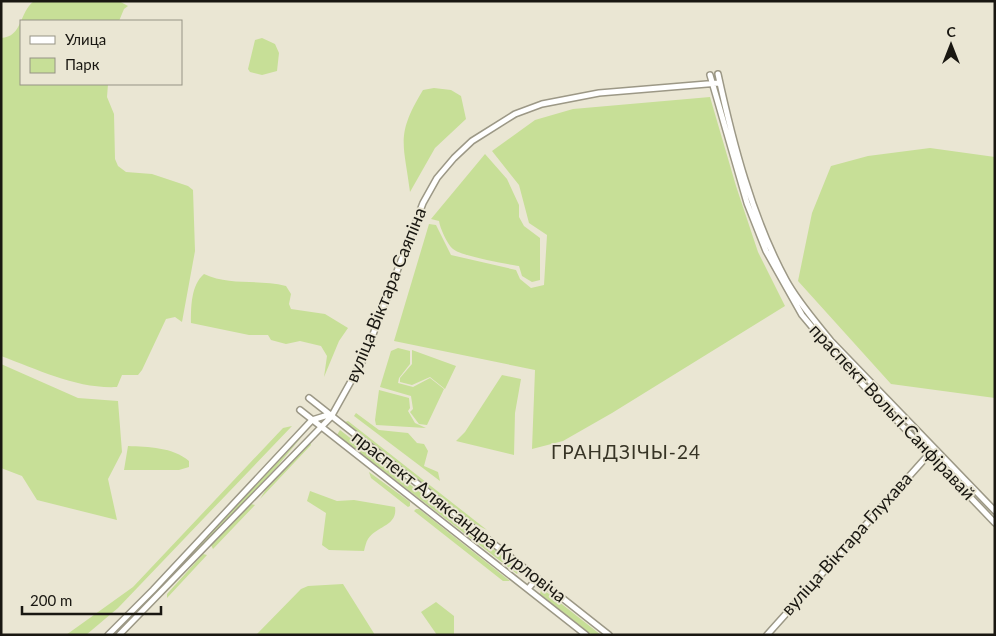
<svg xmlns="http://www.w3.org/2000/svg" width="996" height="636" viewBox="0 0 996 636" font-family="Lato,sans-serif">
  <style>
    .green { fill: #c7df97 }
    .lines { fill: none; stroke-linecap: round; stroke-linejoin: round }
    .street-casing { stroke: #9c9886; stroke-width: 8 }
    .street { stroke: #fff; stroke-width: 5 }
    .labels { text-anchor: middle; stroke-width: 4; stroke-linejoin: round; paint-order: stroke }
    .street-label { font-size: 18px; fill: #191711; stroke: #eae6d3 }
    .neighbourhood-label { font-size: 19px; letter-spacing: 1px; fill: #373425; stroke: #eae6d3 }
  </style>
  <rect width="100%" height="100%" fill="#eae6d3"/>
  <path class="green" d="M34 1H119L128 6 124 9 119 21H21V84H108L107 97 114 114 115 159 118 166 126 172 152 174 188 186 193 190 195 251 182 322 175 317 166 319 142 370 138 375H122L117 387C77 389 39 370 1 356V38C23 37 19 12 34 1Z
    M262 38 275 44 279 53 277 71 262 75 250 72 248 69 255 40Z
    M434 88 451 90 461 96 466 119 435 148 410 192C404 143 395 136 423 90Z
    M710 97 736 186 758 252 785 306 612 413 563 441 532 449 535 370 394 341 429 224 436 225 451 255 516 270 520 279 531 288 544 285 547 235 529 223 519 185 492 151 535 120 573 109Z
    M930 148 995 157V398L891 384 798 281 812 213 831 166 868 156Z
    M485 154 507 179 519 205V217L524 226 540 238V280L532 282 522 276 519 266C506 264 461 256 453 249 447 244 440 228 439 221L431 219Z
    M204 274C229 286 259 279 286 286L291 294 289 304 291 309 325 314 348 328 339 341 324 377 327 356 321 346 300 341 286 344 271 340 268 335H249L191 323C191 307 191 285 204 274Z
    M398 348 410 351V364L399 378 398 383 413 387 430 378 444 389 427 425 419 424 410 412 413 409 411 396 380 387 391 351Z
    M412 350 456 366 445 389 430 377 412 385 400 382V378L412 364Z
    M1 364 78 398 118 401 122 452 108 479 117 520 37 500 22 476 1 468Z
    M502 375 521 379 515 413 514 455 456 441 465 432Z
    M379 390 409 398 410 408 408 411 415 423 426 428 376 425 375 420Z
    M356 413 379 430 408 433 417 443 424 444 428 451 424 466 438 472 440 481 354 416Z
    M348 421 487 530 473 523 345 422Z
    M292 426 118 608 86 635H66L133 587 283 428Z
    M340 430 520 570 517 574 337 435Z
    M304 434 275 469 139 613 155 593Z
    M310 442 311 445 260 499 266 489Z
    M128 446C148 447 173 447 189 461V467L179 470H124Z
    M369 472 410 502V506L408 507 371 478Z
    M310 491 337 501 354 500 395 507C398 526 376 526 368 539 366 542 365 547 364 551L329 550 322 545 326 513 307 501Z
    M251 504 255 505 213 549 211 545 216 540Z
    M416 509H419L510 581H503L414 511Z
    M203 554 207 555 167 598V594Z
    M343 584 375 635H256L301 589 308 586Z
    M541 590H544L601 635H592L540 594Z
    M436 602 454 616V635H437L421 612Z"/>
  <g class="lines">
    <g class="street-casing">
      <path id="street" d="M718 74C733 143 752 217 786 280 798 302 815 321 831 341L995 511
        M710 75 747 203 766 251 802 315 843 364 995 523
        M309 398 609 635
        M300 410 586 635
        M528 589 537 578
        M108 635 153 590 312 420 328 415
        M119 635 331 417 364 358 423 203 437 178 454 158 472 141 515 114 542 104 599 93 719 83
        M767 635 930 453"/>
    </g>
    <use href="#street" class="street"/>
  </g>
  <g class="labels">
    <g class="street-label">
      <text transform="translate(386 295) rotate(-68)" y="6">вуліца Віктара Саяпіна</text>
      <text transform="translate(892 412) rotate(47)" y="6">праспект Вольгі Санфіравай</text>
      <text transform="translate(459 517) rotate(38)" y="6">праспект Аляксандра Курловіча</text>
      <text transform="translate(847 544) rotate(-48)" y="6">вуліца Віктара Глухава</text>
    </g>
    <g class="neighbourhood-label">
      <text x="626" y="459">ГРАНДЗІЧЫ-24</text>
    </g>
  </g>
  <rect width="996" height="636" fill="none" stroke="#191711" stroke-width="5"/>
  <rect x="20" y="20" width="162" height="65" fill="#eae6d3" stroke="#969385"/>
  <rect x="30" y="36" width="25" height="8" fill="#ffffff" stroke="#969385"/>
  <text x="65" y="45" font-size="15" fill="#191711">Улица</text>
  <rect x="30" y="58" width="25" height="15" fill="#c7df97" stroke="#969385"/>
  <text x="65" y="70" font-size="15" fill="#191711">Парк</text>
  <g transform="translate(951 45)" stroke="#eae6d3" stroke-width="4" paint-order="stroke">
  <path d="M0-4L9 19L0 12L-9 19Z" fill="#191711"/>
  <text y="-8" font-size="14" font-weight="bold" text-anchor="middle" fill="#191711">С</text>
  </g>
  <path d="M22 606v8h139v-8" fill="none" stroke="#191711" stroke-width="2.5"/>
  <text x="30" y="606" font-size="15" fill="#191711" stroke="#eae6d3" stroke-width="4" paint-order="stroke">200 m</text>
</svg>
